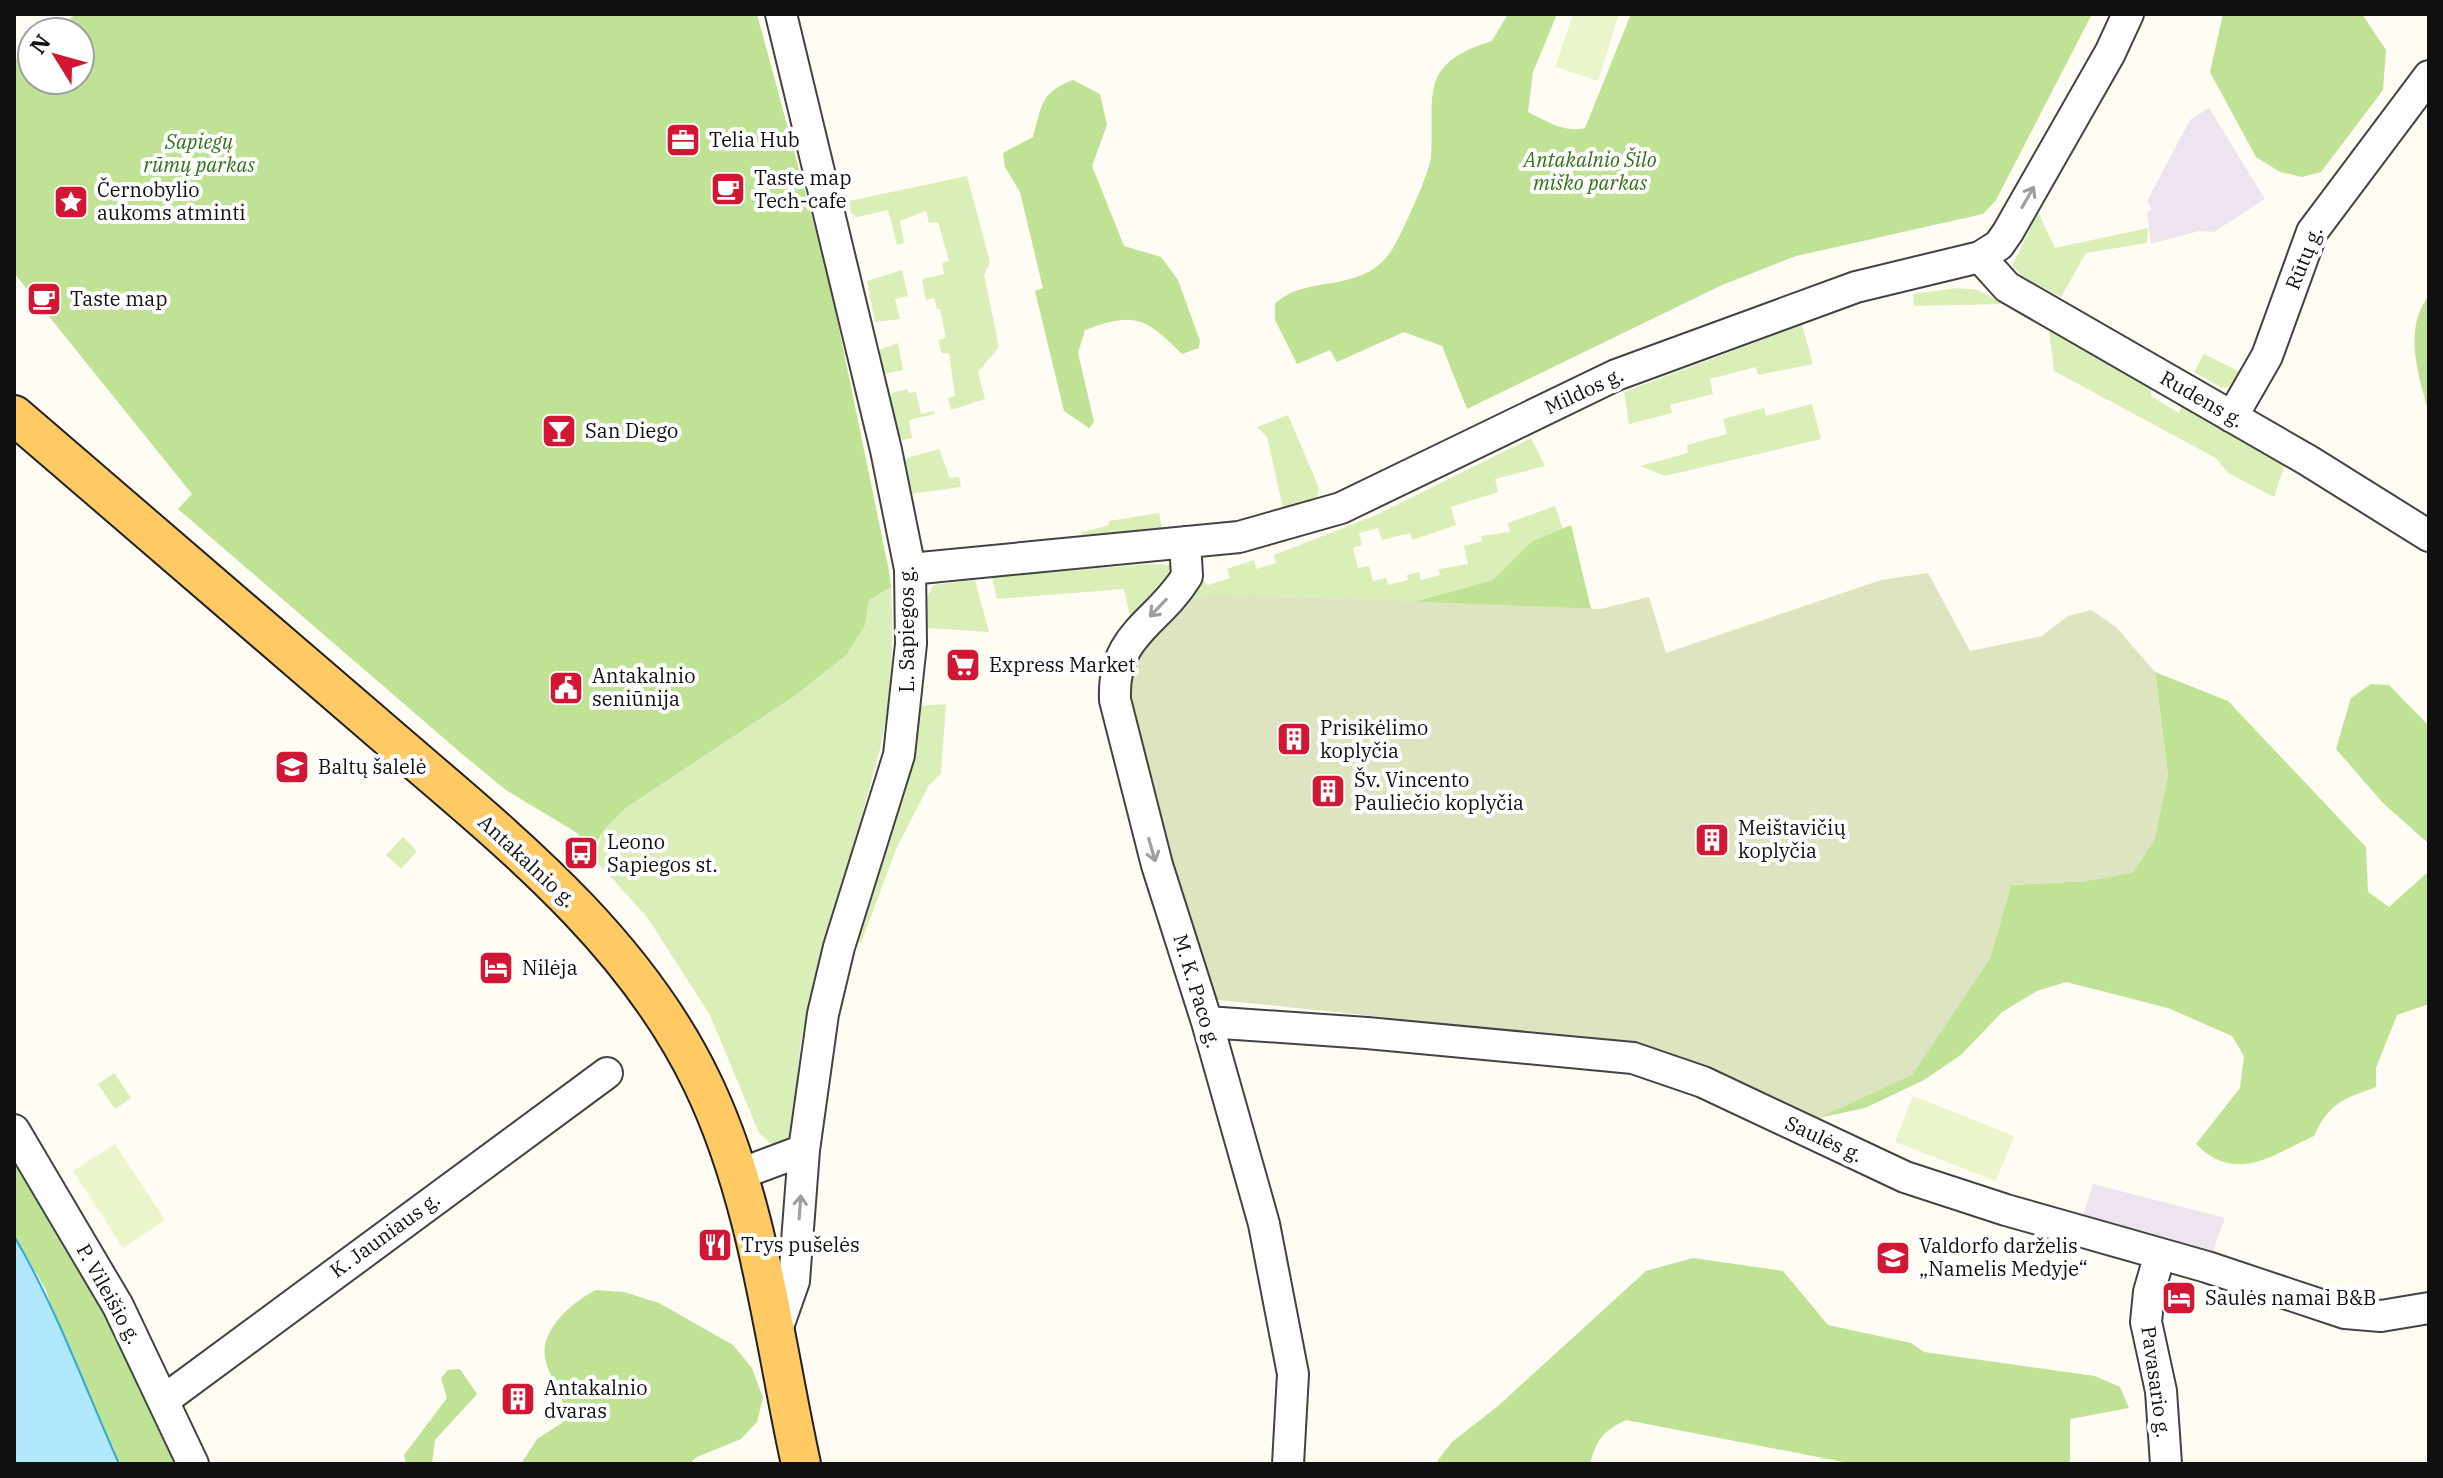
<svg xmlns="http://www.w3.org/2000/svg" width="2443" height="1478" viewBox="0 0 2443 1478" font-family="'IBM Plex Serif',serif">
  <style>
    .industrial { fill: #ede4ef }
    .green { fill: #daefb8 }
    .forest { fill: #bfe295 }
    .cemetery { fill: #dde5c0 }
    .pitch { fill: #ebf5cb }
    .water { fill: #b2e8fd; stroke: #30a9dc; stroke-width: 2 }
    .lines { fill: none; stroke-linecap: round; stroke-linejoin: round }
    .minor-casing { stroke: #434343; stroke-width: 34 }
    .major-casing { stroke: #212121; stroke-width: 42 }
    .minor { stroke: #fff; stroke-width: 30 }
    .major { stroke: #ffc964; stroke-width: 38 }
    .oneway { stroke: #9f9f9f }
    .labels { text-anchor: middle; stroke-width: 8; stroke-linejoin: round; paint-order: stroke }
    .poi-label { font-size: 20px; fill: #101010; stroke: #fff; text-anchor: start }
    .park-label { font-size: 20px; font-style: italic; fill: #337118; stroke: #fff }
    .street-label { font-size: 20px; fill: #101010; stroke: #fff }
  </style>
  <rect width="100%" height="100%" fill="#fffcf4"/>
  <path class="industrial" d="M2209 108 2265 199 2214 232 2199 231 2151 244 2147 213 2152 209 2147 201 2190 120Z
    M2093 1184 2225 1218 2207 1267 2078 1231Z"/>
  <path class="green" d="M967 176 990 262 984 275 999 347 978 372 985 399 951 410 948 398 955 396 949 353 942 354 938 340 946 338 940 309H937L934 298 926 300 922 279 944 274 942 263 949 261 938 222 929 223 926 211 900 221 904 243 897 245 888 210 857 217 851 213 849 201Z
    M2038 212 2055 248 2148 228 2147 243 2086 253 2061 297 2025 278 2012 266Z
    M902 270 908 296 895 299 900 319 875 322 867 281Z
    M1957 288 1978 290 2005 304 1914 306 1913 294Z
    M2019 309 2152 380 2151 396 2179 413 2183 400 2286 461 2274 497 2228 473 2216 458 2054 371 2049 330 2020 314Z
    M1802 325 1813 364 1758 375 1756 367 1710 379 1713 394 1670 405 1672 413 1629 424 1624 392Z
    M898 343 903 370 884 374 879 350Z
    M2204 354 2242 373 2235 386 2222 388 2194 372Z
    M907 389 909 393 916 392 921 414 934 411 935 414 909 420 912 438 903 440 898 437 890 398 893 393Z
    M1812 404 1821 439 1665 476 1640 466 1688 453 1687 445 1727 434 1723 419 1764 408 1766 416Z
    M1288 415 1319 488 1316 503 1284 512 1267 437 1257 427Z
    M1531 438 1545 466 1495 479 1498 492 1451 507 1456 525 1412 540 1410 533 1382 540 1378 528 1359 533 1362 545 1353 548 1358 568 1369 566 1373 581 1386 578 1388 585 1408 580 1407 575 1419 572 1421 580 1440 575 1439 569 1468 564 1464 546 1482 541 1481 536 1510 532 1508 523 1555 506 1563 529 1531 542 1493 580 1413 602 1227 594 1170 608 1203 581 1208 585 1230 578 1227 569 1254 560 1256 569 1276 563 1274 555 1376 515Z
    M939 449 950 478 959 477 961 487 911 494 904 462 907 458Z
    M1159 513 1162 528 1083 535 1080 533 1109 525V521Z
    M1150 564 1169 565 1174 576 1132 624 1124 589 997 599 992 577Z
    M975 580 989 632 927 628 925 603 933 585Z
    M891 587C894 643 892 695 880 749L801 1040 792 1130 787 1139 772 1145 759 1133 710 1015 647 917 595 860 602 832 627 807 793 697 865 625 869 600Z
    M946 704 941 773 928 787 897 847 861 943 853 941 919 706Z
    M403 837 417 851 401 869 386 855Z
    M114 1073 131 1098 115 1109 98 1084Z"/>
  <path class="forest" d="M76 14H757L829 280 889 571 891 587 869 600 865 625 846 655 793 697 627 807 602 832 595 847 574 831 506 790 461 753 178 509 192 494 14 273V61L32 47V80H80V32H52Z
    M1508 14H1557L1533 72 1528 112C1546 121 1564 133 1585 128L1631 14H2092L1996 200 1983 214 1796 256 1722 285 1467 409 1442 346 1404 332 1337 362 1330 350 1297 364 1275 320V304C1306 273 1365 296 1393 248 1402 233 1430 172 1431 157 1435 94 1417 64 1492 41Z
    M2223 14H2362L2386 50 2383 90 2321 172 2302 177 2280 172 2256 157 2210 72Z
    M1073 80 1100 94 1107 125 1092 166 1124 246 1161 257 1178 280 1200 341 1199 348 1182 354C1146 318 1135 311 1085 330L1078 353 1094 422 1089 428 1064 411 1035 291 1043 288 1020 192 1005 167 1003 153 1033 137C1042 105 1040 93 1073 80Z
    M2429 295V415C2419 374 2402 332 2429 295Z
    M1571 525 1591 609 1413 602 1493 580 1531 542Z
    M2155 672 2228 701 2366 847 2368 892 2389 907 2428 872 2429 865V1004L2397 1015 2376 1068V1087C2343 1099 2329 1103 2314 1136 2270 1156 2236 1184 2196 1144L2240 1088 2244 1056 2232 1036 2168 1008 2066 982 2037 991 2002 1012 1962 1054 1924 1080 1865 1108 1818 1118 1912 1074 1990 958 2011 885 2087 881 2168 776Z
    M2371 684 2389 685 2429 726V844L2383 803 2336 749 2351 698Z
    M14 1155 135 1369 176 1464H119L59 1331 46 1290 14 1236Z
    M1693 1258 1783 1271 1828 1325 1911 1343 1924 1352 2095 1376 2120 1387 2129 1408 2070 1419V1464H1854L1626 1420C1604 1430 1596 1440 1590 1464H1435L1452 1442 1498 1406 1646 1271Z
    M596 1290 624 1292 659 1303 733 1345 752 1368 763 1398 757 1422 741 1439 697 1457 689 1464H521L537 1439 562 1423C568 1387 550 1386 545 1357 540 1329 574 1301 596 1290Z
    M460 1369 477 1394 435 1440 432 1464H406L404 1455 447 1398 441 1378 448 1370Z"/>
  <path class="cemetery" d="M1928 573 1970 651 2042 636 2068 616 2091 610 2116 627 2155 672 2168 776 2155 839 2133 873 2087 881 2011 885 1990 958 1912 1075 1818 1118 1664 1052 1603 1040 1209 999 1129 715 1127 673 1170 608 1201 596 1227 594 1601 609 1649 597 1666 653 1881 580Z"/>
  <path class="pitch" d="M1573 14H1619L1598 81 1555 67Z
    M1913 1096 2014 1136 1996 1181 1895 1142Z
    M115 1144 165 1220 123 1248 73 1171Z"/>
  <path class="water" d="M14 1236C56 1307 85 1388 119 1464H14Z"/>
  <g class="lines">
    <g class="minor-casing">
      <path id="minor" d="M1980 257 2007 287 2309 461 2429 536
        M2232 417 2267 356 2312 232 2429 76
        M1185 542 1187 576C1158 624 1112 633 1115 700L1157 865 1207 1022 1264 1224 1293 1374 1288 1464
        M910 569 1239 537 1341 508 1616 375 1856 287 1980 257 1999 245 2008 232 2110 53 2128 14
        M1207 1022 1367 1033 1633 1058 1703 1082 1905 1177 2006 1210 2207 1267 2345 1313 2381 1316 2429 1308
        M14 1130 118 1306 193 1464
        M740 1174 804 1150
        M2160 1254 2149 1292 2146 1322 2161 1391 2166 1464
        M775 1335 794 1281 804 1150 823 1014 839 947 899 755 911 644 910 569 886 450 781 14
        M164 1400 607 1073"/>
    </g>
    <g class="major-casing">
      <path id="major" d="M14 415C134 517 253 620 372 723 495 830 630 932 702 1082 759 1200 773 1336 801 1464"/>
    </g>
    <use href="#minor" class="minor"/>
    <use href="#major" class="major"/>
  </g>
  <defs><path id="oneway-shaft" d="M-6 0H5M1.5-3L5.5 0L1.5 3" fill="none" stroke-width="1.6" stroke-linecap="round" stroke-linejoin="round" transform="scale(2)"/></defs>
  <g class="oneway">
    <use href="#oneway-shaft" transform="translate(2028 197) rotate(-60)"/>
    <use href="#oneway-shaft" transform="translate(1158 608) rotate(134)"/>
    <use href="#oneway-shaft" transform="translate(1152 850) rotate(74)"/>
    <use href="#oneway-shaft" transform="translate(800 1207) rotate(-86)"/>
  </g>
  <defs>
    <g id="office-square" transform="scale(1.8)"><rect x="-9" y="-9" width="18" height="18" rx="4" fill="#d11733" stroke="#fff"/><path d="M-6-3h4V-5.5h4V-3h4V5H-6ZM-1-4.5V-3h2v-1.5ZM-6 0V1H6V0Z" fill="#fff"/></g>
    <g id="cafe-square" transform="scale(1.8)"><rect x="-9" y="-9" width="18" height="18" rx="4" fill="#d11733" stroke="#fff"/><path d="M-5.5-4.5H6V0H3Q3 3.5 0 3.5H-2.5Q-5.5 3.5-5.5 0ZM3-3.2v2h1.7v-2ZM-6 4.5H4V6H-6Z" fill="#fff"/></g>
    <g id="sight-square" transform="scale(1.8)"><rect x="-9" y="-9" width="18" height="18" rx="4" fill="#d11733" stroke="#fff"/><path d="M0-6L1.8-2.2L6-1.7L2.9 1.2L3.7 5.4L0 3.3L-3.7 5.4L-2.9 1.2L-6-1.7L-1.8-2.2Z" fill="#fff"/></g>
    <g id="bar-square" transform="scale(1.8)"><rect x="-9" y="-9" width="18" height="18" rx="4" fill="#d11733" stroke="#fff"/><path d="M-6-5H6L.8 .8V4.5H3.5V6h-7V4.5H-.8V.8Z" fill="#fff"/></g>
    <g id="supermarket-square" transform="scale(1.8)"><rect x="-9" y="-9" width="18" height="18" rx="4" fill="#d11733" stroke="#fff"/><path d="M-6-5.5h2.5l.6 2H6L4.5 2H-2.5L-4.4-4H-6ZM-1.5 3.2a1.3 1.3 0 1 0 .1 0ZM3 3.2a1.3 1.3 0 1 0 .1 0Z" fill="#fff"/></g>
    <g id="civic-square" transform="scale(1.8)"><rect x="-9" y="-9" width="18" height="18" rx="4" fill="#d11733" stroke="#fff"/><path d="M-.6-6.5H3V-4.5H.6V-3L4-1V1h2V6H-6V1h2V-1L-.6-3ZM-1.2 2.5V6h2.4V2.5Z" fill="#fff"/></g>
    <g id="building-square" transform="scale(1.8)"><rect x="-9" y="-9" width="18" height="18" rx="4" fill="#d11733" stroke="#fff"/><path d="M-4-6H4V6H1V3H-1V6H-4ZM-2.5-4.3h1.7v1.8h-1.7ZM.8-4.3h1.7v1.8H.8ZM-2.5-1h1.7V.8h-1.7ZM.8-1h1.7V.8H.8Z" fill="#fff"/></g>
    <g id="school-square" transform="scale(1.8)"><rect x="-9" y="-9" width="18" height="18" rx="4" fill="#d11733" stroke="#fff"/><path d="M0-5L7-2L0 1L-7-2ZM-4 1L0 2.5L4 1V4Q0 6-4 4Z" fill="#fff"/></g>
    <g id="bus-square" transform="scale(1.8)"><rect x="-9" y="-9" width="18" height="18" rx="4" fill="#d11733" stroke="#fff"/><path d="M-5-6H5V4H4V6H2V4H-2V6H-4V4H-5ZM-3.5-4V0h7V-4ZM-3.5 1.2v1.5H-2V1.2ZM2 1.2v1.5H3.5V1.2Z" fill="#fff"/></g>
    <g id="hotel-square" transform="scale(1.8)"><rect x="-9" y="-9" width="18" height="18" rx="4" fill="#d11733" stroke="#fff"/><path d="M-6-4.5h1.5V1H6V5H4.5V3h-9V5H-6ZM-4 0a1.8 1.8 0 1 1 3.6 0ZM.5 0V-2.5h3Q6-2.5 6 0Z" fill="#fff"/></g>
    <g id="restaurant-square" transform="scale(1.8)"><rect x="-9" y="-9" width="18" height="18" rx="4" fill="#d11733" stroke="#fff"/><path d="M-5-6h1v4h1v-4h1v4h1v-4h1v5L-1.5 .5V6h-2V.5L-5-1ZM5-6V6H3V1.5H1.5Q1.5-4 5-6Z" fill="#fff"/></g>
  </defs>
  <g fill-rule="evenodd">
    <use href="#office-square" x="683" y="140"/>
    <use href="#cafe-square" x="728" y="189"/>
    <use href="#sight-square" x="71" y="202"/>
    <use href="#cafe-square" x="44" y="299"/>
    <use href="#bar-square" x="559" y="431"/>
    <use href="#supermarket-square" x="963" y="665"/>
    <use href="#civic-square" x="566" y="688"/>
    <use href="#building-square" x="1294" y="739"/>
    <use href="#school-square" x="292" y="767"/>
    <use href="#building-square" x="1328" y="791"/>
    <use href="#building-square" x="1712" y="840"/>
    <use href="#bus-square" x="581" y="853"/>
    <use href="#hotel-square" x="496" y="968"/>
    <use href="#restaurant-square" x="715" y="1245"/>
    <use href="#school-square" x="1893" y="1258"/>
    <use href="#hotel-square" x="2179" y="1298"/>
    <use href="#building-square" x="518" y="1399"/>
  </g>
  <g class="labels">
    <g class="poi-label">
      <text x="709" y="147">Telia Hub</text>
      <text x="754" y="185">Taste map<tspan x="754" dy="23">Tech-cafe</tspan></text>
      <text x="97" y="197">Černobylio<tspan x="97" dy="23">aukoms atminti</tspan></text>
      <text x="70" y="306">Taste map</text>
      <text x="585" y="438">San Diego</text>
      <text x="989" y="672">Express Market</text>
      <text x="592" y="683">Antakalnio<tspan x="592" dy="23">seniūnija</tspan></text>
      <text x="1320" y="735">Prisikėlimo<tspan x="1320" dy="23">koplyčia</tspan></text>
      <text x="318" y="774">Baltų šalelė</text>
      <text x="1354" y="787">Šv. Vincento<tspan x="1354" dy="23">Pauliečio koplyčia</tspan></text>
      <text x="1738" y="835">Meištavičių<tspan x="1738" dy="23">koplyčia</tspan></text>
      <text x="607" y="849">Leono<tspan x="607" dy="23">Sapiegos st.</tspan></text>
      <text x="522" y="975">Nilėja</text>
      <text x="741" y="1252">Trys pušelės</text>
      <text x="1919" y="1253">Valdorfo darželis<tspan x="1919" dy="23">„Namelis Medyje“</tspan></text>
      <text x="2205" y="1305">Saulės namai B&amp;B</text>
      <text x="544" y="1395">Antakalnio<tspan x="544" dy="23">dvaras</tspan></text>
    </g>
    <g class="park-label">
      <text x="199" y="149">Sapiegų<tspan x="199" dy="23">rūmų parkas</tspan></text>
      <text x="1590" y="167">Antakalnio Šilo<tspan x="1590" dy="23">miško parkas</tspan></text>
    </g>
    <g class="street-label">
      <text transform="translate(2304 258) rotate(-68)" y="7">Rūtų g.</text>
      <text transform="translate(1584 391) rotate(-25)" y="7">Mildos g.</text>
      <text transform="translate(2202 399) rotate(30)" y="7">Rudens g.</text>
      <text transform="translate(907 629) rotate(-90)" y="7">L. Sapiegos g.</text>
      <text transform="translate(527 861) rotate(43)" y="7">Antakalnio g.</text>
      <text transform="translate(1197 991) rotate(73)" y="7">M. K. Paco g.</text>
      <text transform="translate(1824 1139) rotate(25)" y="7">Saulės g.</text>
      <text transform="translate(385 1235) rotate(-36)" y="7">K. Jauniaus g.</text>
      <text transform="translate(109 1294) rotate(61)" y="7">P. Vileišio g.</text>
      <text transform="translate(2156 1382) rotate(82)" y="7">Pavasario g.</text>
    </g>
  </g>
  <rect width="2443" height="1478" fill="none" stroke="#101010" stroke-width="32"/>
  <g transform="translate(56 56) rotate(307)"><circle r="38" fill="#ffffff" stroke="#9f9f9f" stroke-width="2"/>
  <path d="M0-6L14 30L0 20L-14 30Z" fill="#d11733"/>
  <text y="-12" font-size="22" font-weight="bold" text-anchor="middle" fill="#101010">N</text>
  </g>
</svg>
